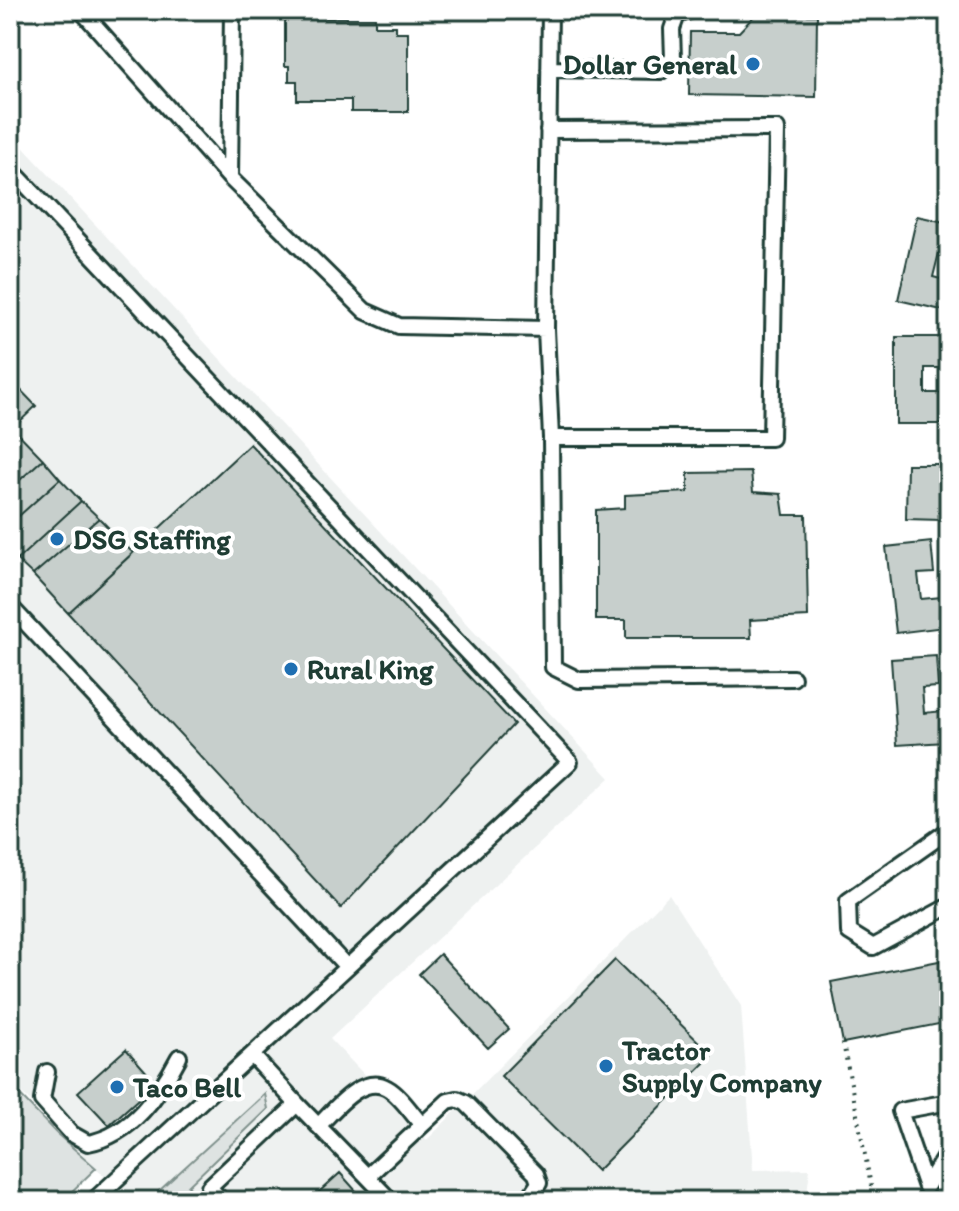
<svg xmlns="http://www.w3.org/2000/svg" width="959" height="1211" viewBox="0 0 959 1211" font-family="Itim,sans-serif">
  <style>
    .built { fill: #eef1f0 }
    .green { fill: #dee3e2; stroke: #7e908b; stroke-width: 2 }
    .building { fill: #c7cfcc; stroke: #1f3d34; stroke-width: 2 }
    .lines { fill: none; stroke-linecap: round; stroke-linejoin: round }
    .lane-casing { stroke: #1f3d34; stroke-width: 20 }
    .path { stroke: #1f3d34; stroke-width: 4; stroke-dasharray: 2 6; stroke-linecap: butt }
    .lane { stroke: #fff; stroke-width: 14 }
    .poi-dot { fill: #1f6fb2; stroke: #fff; stroke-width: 3 }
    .labels { text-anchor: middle; stroke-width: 8; stroke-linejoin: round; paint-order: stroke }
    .poi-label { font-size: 28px; font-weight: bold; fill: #1f3d34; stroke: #fff; text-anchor: start }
  </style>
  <rect width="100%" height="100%" fill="#fff"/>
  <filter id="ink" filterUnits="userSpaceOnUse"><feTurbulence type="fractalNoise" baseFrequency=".0125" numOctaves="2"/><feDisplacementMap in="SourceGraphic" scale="16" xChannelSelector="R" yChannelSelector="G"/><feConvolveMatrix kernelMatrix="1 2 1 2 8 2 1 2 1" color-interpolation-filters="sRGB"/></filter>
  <g filter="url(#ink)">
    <path class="built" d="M10 133 610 778 330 1039 427 1140 669 895 741 1006 753 1170 810 1169 806 1201H129L10 1081Z"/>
    <path class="green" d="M10 1085 56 1133 96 1168 62 1201H10Z
      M265 1094 268 1109 188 1186 202 1201H148Z"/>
    <path class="building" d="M755 10H817V15H755Z
      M755 15H817L816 97 689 95 690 32H739Z
      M285 18H375V26H396V32H408V112H351V100H297V81H289V66H285Z
      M917 216 949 223V255L939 253 933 277 949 281 946 311 898 300Z
      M896 337H941V368H925V393H946V424H896Z
      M10 379 36 406 10 431Z
      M13 428 43 459 10 489V431Z
      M250 444 514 724 341 908 68 613Z
      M43 459 60 479 10 524V489Z
      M907 464H941V520L906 519Z
      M751 472 753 492 781 494 784 515H806L808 617 750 620 751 638H626V620H596V510L625 508V495L688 492V473Z
      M60 479 81 501 17 560 10 552V524Z
      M81 501 99 518 33 575 17 560Z
      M99 518 133 553 68 613 33 575Z
      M931 542 934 573 918 574 921 599 941 597 945 627 896 633 886 547Z
      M936 656 938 687 922 688 924 713 944 711 946 742 897 745 891 659Z
      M440 954 509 1029 488 1048 419 974Z
      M949 959V1022L843 1043 831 982Z
      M615 960 712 1055 597 1171 501 1076Z
      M126 1049 156 1083 109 1125 78 1092Z
      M340 1173 365 1201H309Z"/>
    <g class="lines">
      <g class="lane-casing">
        <path id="lane" d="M81 10 230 178 365 311 399 326 546 329
          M550 10 546 329 551 438 553 667 579 680 793 678
          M549 69 661 71 673 58 672 29 677 15 692 10
          M548 130 777 129 771 438H551
          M10 168 570 762 93 1201
          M230 178 232 10
          M10 606 347 967
          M949 830 848 901 849 932 873 947 949 906
          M47 1072 42 1100 72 1134 88 1143C132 1135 159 1095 179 1057
          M949 1102 900 1111 926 1187 949 1150
          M297 1104 391 1201
          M318 1126C334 1111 362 1073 387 1088 400 1095 412 1114 422 1125
          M368 1176 448 1101 457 1099 466 1103 536 1174 539 1183 527 1201
          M222 1201 209 1187 297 1104 252 1055"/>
      </g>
      <path class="path" d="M843 1043 874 1201"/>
      <use href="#lane" class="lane"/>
    </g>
  </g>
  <g class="poi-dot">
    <circle cx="753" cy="64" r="8"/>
    <circle cx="57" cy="539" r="8"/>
    <circle cx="291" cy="669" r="8"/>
    <circle cx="606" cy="1066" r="8"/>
    <circle cx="117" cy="1087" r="8"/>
  </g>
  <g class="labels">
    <g class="poi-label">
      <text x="737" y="74" text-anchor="end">Dollar General</text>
      <text x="73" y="549">DSG Staffing</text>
      <text x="307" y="679">Rural King</text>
      <text x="622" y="1060">Tractor<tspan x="622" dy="32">Supply Company</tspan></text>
      <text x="133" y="1097">Taco Bell</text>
    </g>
  </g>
  <rect width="959" height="1211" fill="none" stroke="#fff" stroke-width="40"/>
  <rect x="20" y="20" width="919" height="1171" fill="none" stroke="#1f3d34" stroke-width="3" filter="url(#ink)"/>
</svg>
